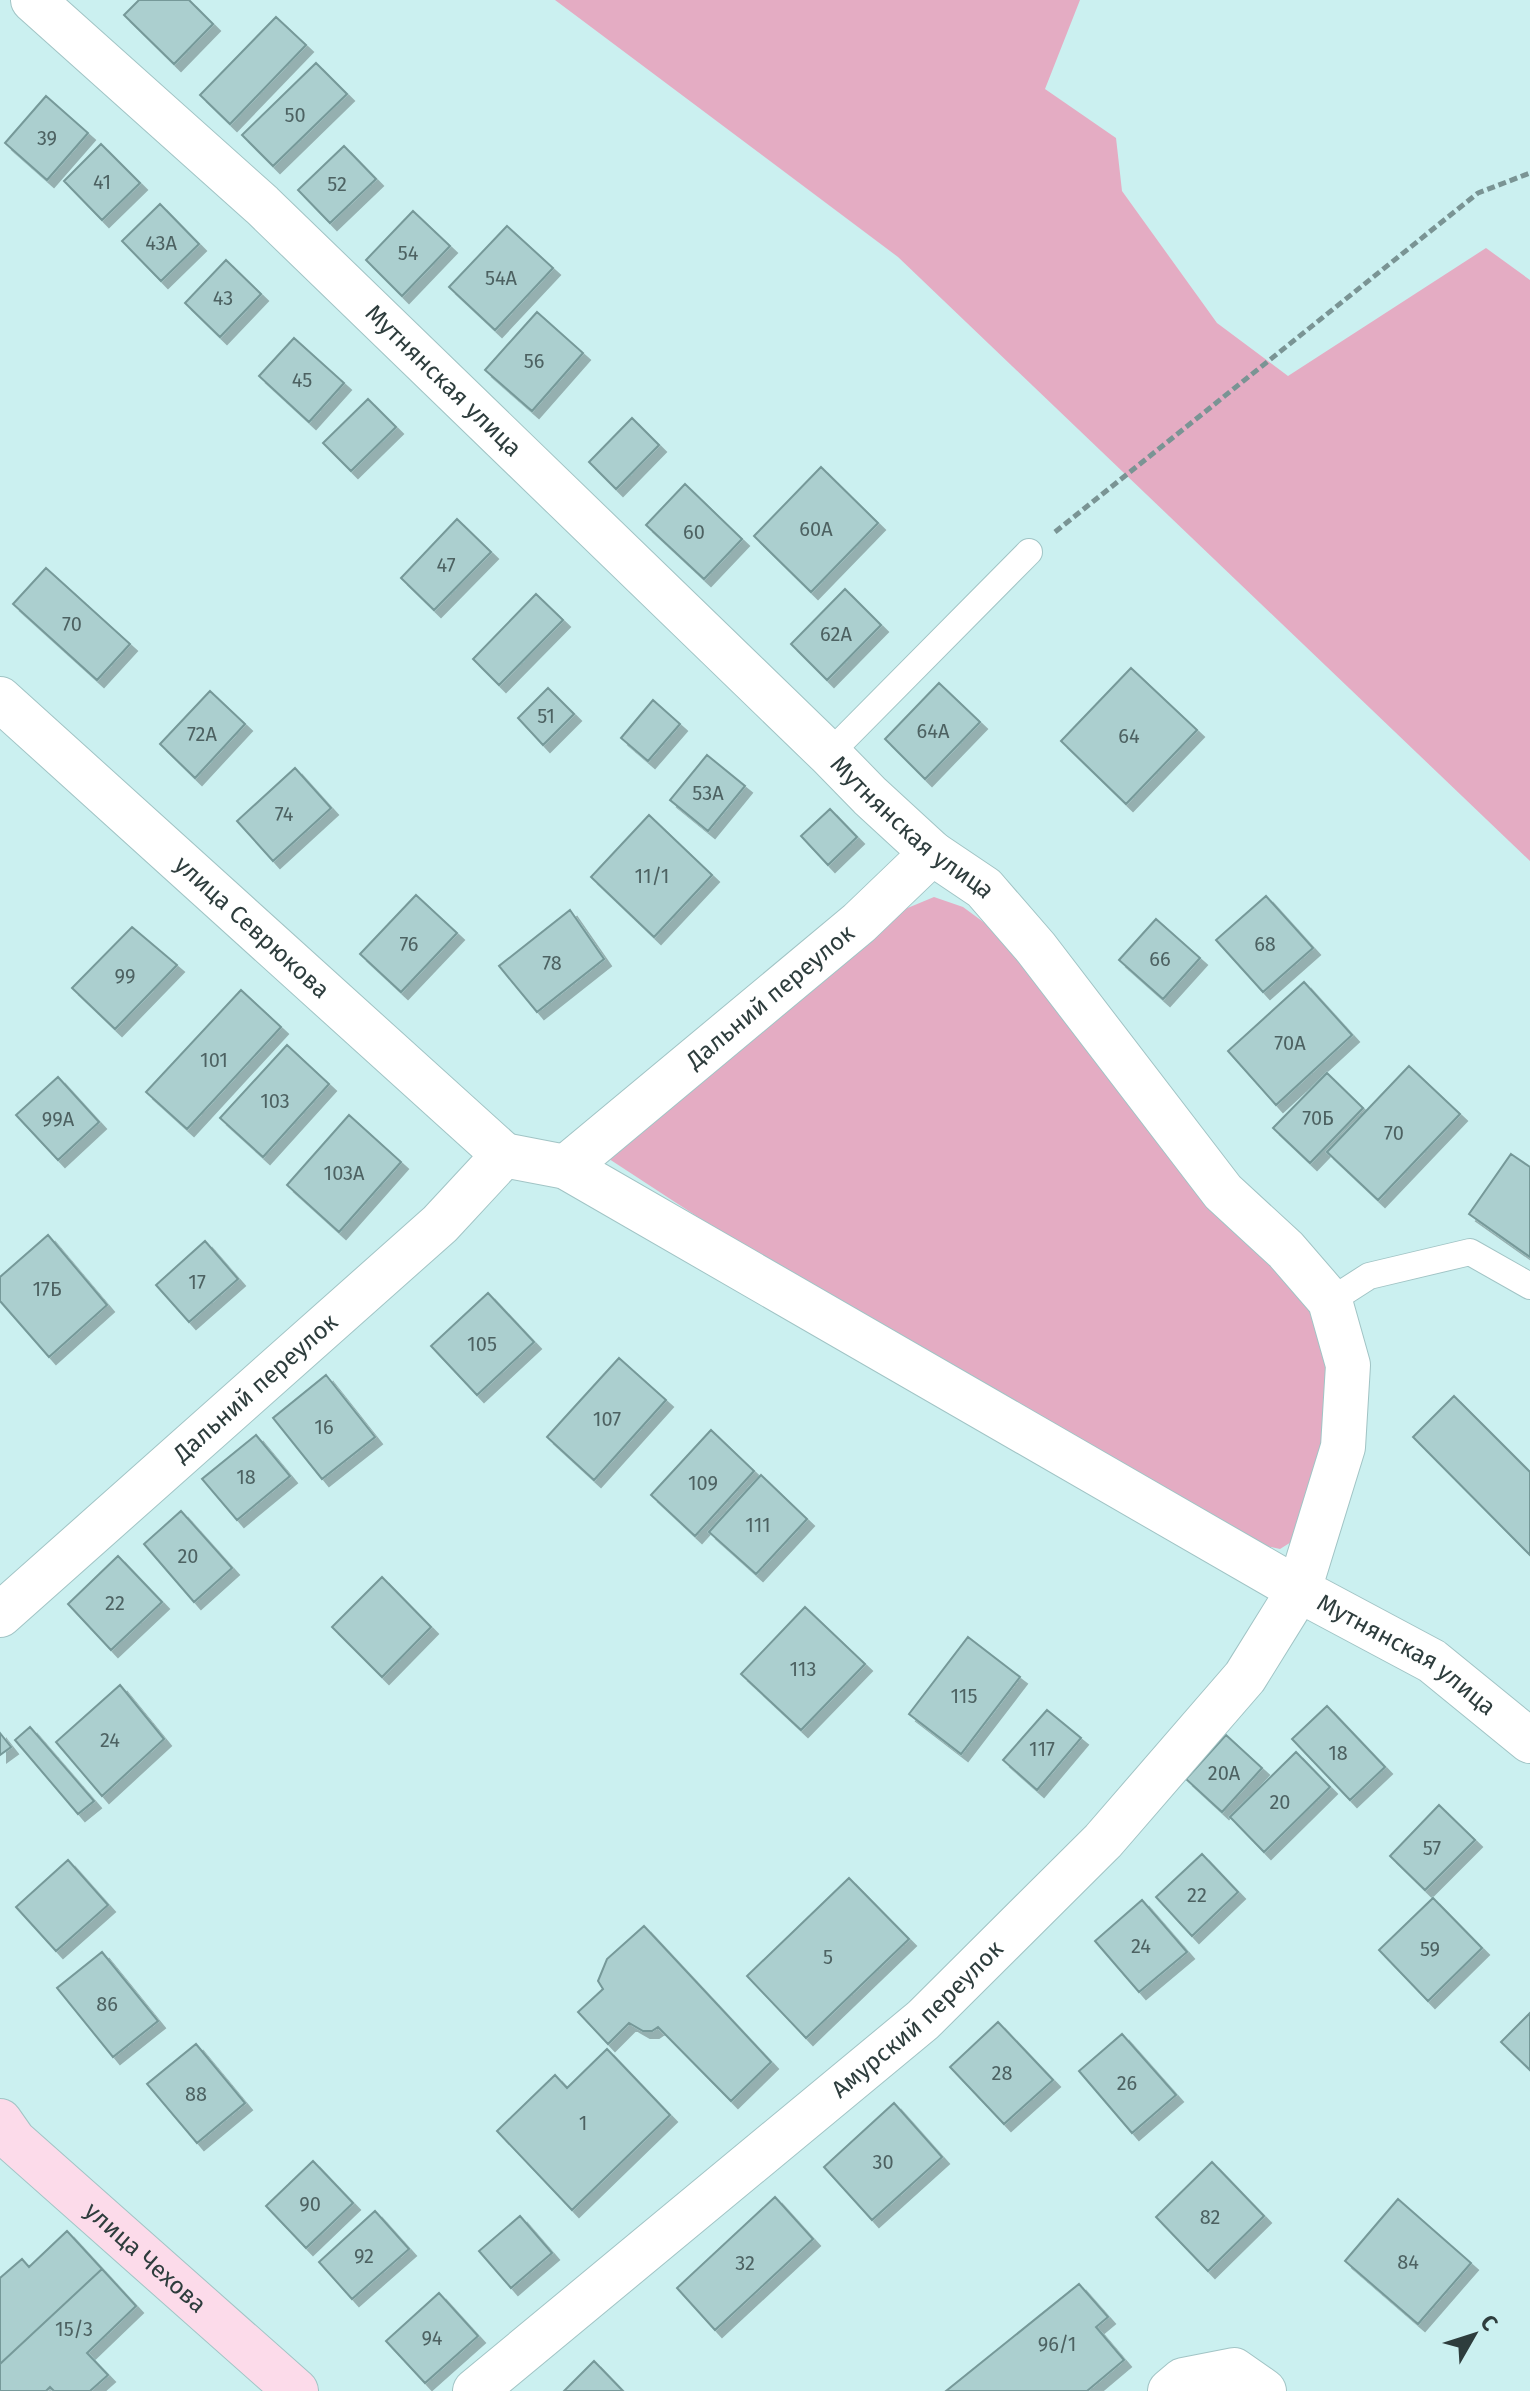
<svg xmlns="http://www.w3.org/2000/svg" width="1530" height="2391" viewBox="0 0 1530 2391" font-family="'Fira Sans',sans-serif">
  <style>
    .green { fill: #e4acc3 }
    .building { fill: #abcfcf; stroke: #769999; stroke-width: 2; filter: url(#shadow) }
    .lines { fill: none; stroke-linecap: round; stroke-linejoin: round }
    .lane-casing { stroke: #a1c4c5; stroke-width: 28 }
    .street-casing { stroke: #a1c4c5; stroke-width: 46 }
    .secondary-casing { stroke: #a1c4c5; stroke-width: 46 }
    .path { stroke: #7a9494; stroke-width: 5; stroke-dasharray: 8 4; stroke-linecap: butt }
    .lane { stroke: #fff; stroke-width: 26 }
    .street { stroke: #fff; stroke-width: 44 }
    .secondary { stroke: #fcdbea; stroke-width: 44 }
    .labels { text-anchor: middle; stroke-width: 8; stroke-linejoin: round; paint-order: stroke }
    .number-label { font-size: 20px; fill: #4d6262 }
    .street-label { font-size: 24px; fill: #2e3d3d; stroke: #cbf0f0 }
  </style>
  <defs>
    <filter id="shadow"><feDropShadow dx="7" dy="7" stdDeviation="0" flood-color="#0004"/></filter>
  </defs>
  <rect width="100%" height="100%" fill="#cbf0f0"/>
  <path class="green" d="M555 0H1080L1045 89 1116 138 1122 191 1217 323 1288 376 1486 248 1530 280V861L898 257Z
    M934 897 963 907 1001 935 1320 1310 1334 1404 1296 1539 1280 1549 1249 1542 814 1293 603 1155 898 912Z"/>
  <path class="building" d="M139 0H189L213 24 174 64 124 15Z
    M276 17 306 45 230 124 200 95Z
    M316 63 347 94 273 166 242 135Z
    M46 96 88 133 47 180 5 143Z
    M101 144 140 183 102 220 64 181Z
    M344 146 376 179 330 223 298 190Z
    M160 204 199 244 161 281 122 241Z
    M413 211 450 246 402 296 366 260Z
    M507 226 553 268 495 330 449 287Z
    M226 260 261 294 220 337 185 303Z
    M537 312 583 353 532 411 485 370Z
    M294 338 344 383 309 422 259 376Z
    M368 399 396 427 351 471 323 443Z
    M632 418 659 445 616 489 589 462Z
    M821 467 878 523 811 592 754 536Z
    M685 484 742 539 704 579 646 525Z
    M457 519 491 552 434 610 401 578Z
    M46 568 130 644 97 680 13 604Z
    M845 589 881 625 827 680 791 644Z
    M536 594 563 620 499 685 473 659Z
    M1131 668 1197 730 1126 804 1061 741Z
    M939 683 980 722 925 779 885 739Z
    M548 688 574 714 543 745 518 718Z
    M210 691 245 724 195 778 160 744Z
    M653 700 680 724 648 761 621 738Z
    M707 755 745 786 708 831 670 800Z
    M295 768 331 808 273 861 237 821Z
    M830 809 857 837 828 865 801 836Z
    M649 815 712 875 654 937 591 877Z
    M416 895 457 933 401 992 360 954Z
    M1266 896 1313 948 1263 992 1216 940Z
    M570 910 604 959 537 1012 499 966Z
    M1156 919 1200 958 1163 999 1119 960Z
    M132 927 177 965 115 1029 72 988Z
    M1304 982 1352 1035 1276 1105 1228 1051Z
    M241 990 281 1027 187 1129 146 1092Z
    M287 1045 329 1084 263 1157 220 1118Z
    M1409 1066 1460 1114 1378 1200 1327 1152Z
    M1327 1073 1363 1108 1310 1163 1273 1128Z
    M58 1077 99 1122 58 1160 16 1115Z
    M349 1115 401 1162 339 1232 287 1185Z
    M1511 1154 1530 1167V1257L1469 1214Z
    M48 1235 107 1305 49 1357 0 1301V1277Z
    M205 1241 238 1279 189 1322 156 1285Z
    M488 1293 534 1342 477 1395 431 1346Z
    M619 1358 666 1400 594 1480 547 1437Z
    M326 1375 375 1437 322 1479 273 1418Z
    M1454 1396 1530 1472V1555L1413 1437Z
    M711 1430 754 1471 695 1536 651 1495Z
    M256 1435 290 1476 237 1520 202 1479Z
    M761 1475 807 1519 756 1574 709 1532Z
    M181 1511 232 1568 194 1602 144 1544Z
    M118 1556 162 1602 111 1650 68 1604Z
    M382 1577 431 1627 382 1677 332 1627Z
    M805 1607 865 1664 801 1730 741 1674Z
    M968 1637 1020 1677 961 1754 909 1714Z
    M120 1685 164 1739 102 1796 56 1742Z
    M1327 1706 1385 1767 1350 1800 1292 1739Z
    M1047 1710 1081 1738 1037 1790 1003 1760Z
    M30 1727 94 1801 78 1814 15 1740Z
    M0 1733 11 1747 0 1755Z
    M1226 1735 1262 1768 1222 1812 1186 1779Z
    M1296 1752 1330 1787 1264 1852 1230 1817Z
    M1439 1805 1475 1840 1425 1890 1390 1856Z
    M1202 1854 1238 1892 1192 1936 1156 1897Z
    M68 1860 108 1905 56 1951 16 1907Z
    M849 1878 909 1939 806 2038 747 1976Z
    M1433 1898 1482 1948 1428 2001 1379 1950Z
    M1142 1900 1187 1952 1139 1992 1095 1941Z
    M644 1926 771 2062 731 2101 658 2027 652 2031H643L629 2023 608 2044 578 2012 603 1989 598 1981 607 1959Z
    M102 1952 158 2021 113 2057 57 1988Z
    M1530 2013V2070L1501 2042Z
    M998 2022 1053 2080 1004 2124 950 2067Z
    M1122 2034 1176 2095 1132 2133 1079 2071Z
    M196 2044 245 2103 197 2143 147 2084Z
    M607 2049 670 2115 572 2210 497 2131 555 2075 567 2088Z
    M894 2103 942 2157 872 2220 824 2167Z
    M313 2161 353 2203 306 2248 266 2206Z
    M1212 2162 1264 2216 1208 2271 1156 2217Z
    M775 2197 813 2239 715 2330 677 2288Z
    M1398 2199 1471 2263 1418 2324 1345 2261Z
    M375 2211 409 2249 352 2299 319 2262Z
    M520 2216 552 2253 511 2288 479 2251Z
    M67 2231 102 2269 0 2364V2278L22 2259 29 2267Z
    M102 2269 136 2306 87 2353 108 2375 90 2391H54L50 2387 46 2391H0V2364Z
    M1079 2284 1108 2317 1096 2327 1124 2360 1087 2391H946Z
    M439 2293 478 2336 425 2383 386 2341Z
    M594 2361 623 2391H564Z"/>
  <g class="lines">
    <g class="lane-casing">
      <path id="lane" d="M829 754 1029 552
        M1330 1301 1369 1276 1470 1252 1530 1286"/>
    </g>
    <g class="street-casing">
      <g id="street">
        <path id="s1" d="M33 0 262 205 829 754 870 796 932 853 984 888 1036 948 1223 1192 1286 1250 1330 1301 1348 1365 1343 1447 1299 1590 1432 1661 1530 1741"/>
        <path id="s2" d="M0 699 504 1155"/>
        <path id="s3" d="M566 1167 859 923 932 853"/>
        <path id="s4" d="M0 1615 440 1224 504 1155"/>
        <path id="s5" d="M475 2391 923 2020 1103 1841 1245 1677 1299 1590 566 1167 504 1155"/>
        <path d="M1170 2391 1183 2380 1234 2370 1264 2391"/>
      </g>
    </g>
    <g class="secondary-casing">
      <g id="secondary">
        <path id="s6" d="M0 2121 14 2141 296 2391"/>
      </g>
    </g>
    <path class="path" d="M1055 532 1478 193 1530 173"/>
    <use href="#lane" class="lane"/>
    <use href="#street" class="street"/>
    <use href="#secondary" class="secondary"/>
  </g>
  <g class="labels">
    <g class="number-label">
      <text x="295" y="122">50</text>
      <text x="47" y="145">39</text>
      <text x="102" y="189">41</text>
      <text x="337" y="191">52</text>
      <text x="161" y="250">43А</text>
      <text x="408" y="260">54</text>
      <text x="501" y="285">54А</text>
      <text x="223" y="305">43</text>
      <text x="534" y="368">56</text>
      <text x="302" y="387">45</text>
      <text x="816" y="536">60А</text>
      <text x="694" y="539">60</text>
      <text x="446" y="572">47</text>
      <text x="72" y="631">70</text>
      <text x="836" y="641">62А</text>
      <text x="546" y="723">51</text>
      <text x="933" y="738">64А</text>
      <text x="202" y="741">72А</text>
      <text x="1129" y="743">64</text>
      <text x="708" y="800">53А</text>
      <text x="284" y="821">74</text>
      <text x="652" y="883">11/1</text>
      <text x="409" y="951">76</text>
      <text x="1265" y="951">68</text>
      <text x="1160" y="966">66</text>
      <text x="552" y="970">78</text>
      <text x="125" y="983">99</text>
      <text x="1290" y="1050">70А</text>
      <text x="214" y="1067">101</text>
      <text x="275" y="1108">103</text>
      <text x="1318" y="1125">70Б</text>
      <text x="58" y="1126">99А</text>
      <text x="1394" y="1140">70</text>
      <text x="344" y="1180">103А</text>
      <text x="197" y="1289">17</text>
      <text x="47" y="1296">17Б</text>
      <text x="482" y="1351">105</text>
      <text x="607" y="1426">107</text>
      <text x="324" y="1434">16</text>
      <text x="246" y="1484">18</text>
      <text x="703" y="1490">109</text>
      <text x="758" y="1532">111</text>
      <text x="188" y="1563">20</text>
      <text x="115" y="1610">22</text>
      <text x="803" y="1676">113</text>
      <text x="964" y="1703">115</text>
      <text x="110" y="1747">24</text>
      <text x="1042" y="1756">117</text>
      <text x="1338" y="1760">18</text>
      <text x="1224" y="1780">20А</text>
      <text x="1280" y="1809">20</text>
      <text x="1432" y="1855">57</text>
      <text x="1197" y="1902">22</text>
      <text x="1141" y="1953">24</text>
      <text x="1430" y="1956">59</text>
      <text x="828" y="1964">5</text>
      <text x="107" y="2011">86</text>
      <text x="1002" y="2080">28</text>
      <text x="1127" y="2090">26</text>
      <text x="196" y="2101">88</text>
      <text x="583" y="2130">1</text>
      <text x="883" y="2169">30</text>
      <text x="310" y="2211">90</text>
      <text x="1210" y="2224">82</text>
      <text x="364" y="2263">92</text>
      <text x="1408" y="2269">84</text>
      <text x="745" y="2270">32</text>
      <text x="74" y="2336">15/3</text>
      <text x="432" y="2345">94</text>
      <text x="1057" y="2351">96/1</text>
    </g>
    <g class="street-label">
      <text dy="8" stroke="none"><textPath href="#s1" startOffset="560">Мутнянская улица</textPath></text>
      <text dy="8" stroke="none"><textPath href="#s1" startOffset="1208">Мутнянская улица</textPath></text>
      <text dy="8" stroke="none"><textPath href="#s2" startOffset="340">улица Севрюкова</textPath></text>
      <text dy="8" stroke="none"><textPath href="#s3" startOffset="266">Дальний переулок</textPath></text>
      <text dy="8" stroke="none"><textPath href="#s4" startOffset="342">Дальний переулок</textPath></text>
      <text dy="8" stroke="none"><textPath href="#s1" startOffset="2266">Мутнянская улица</textPath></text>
      <text dy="8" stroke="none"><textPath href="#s5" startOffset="578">Амурский переулок</textPath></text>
      <text dy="8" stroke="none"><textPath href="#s6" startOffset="200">улица Чехова</textPath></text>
    </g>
  </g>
  <g transform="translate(1474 2335) rotate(51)" stroke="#cbf0f0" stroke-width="6" paint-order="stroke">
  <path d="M0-6L14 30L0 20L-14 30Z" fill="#2e3d3d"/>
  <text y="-12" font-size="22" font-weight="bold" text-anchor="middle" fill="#2e3d3d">С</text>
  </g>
</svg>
